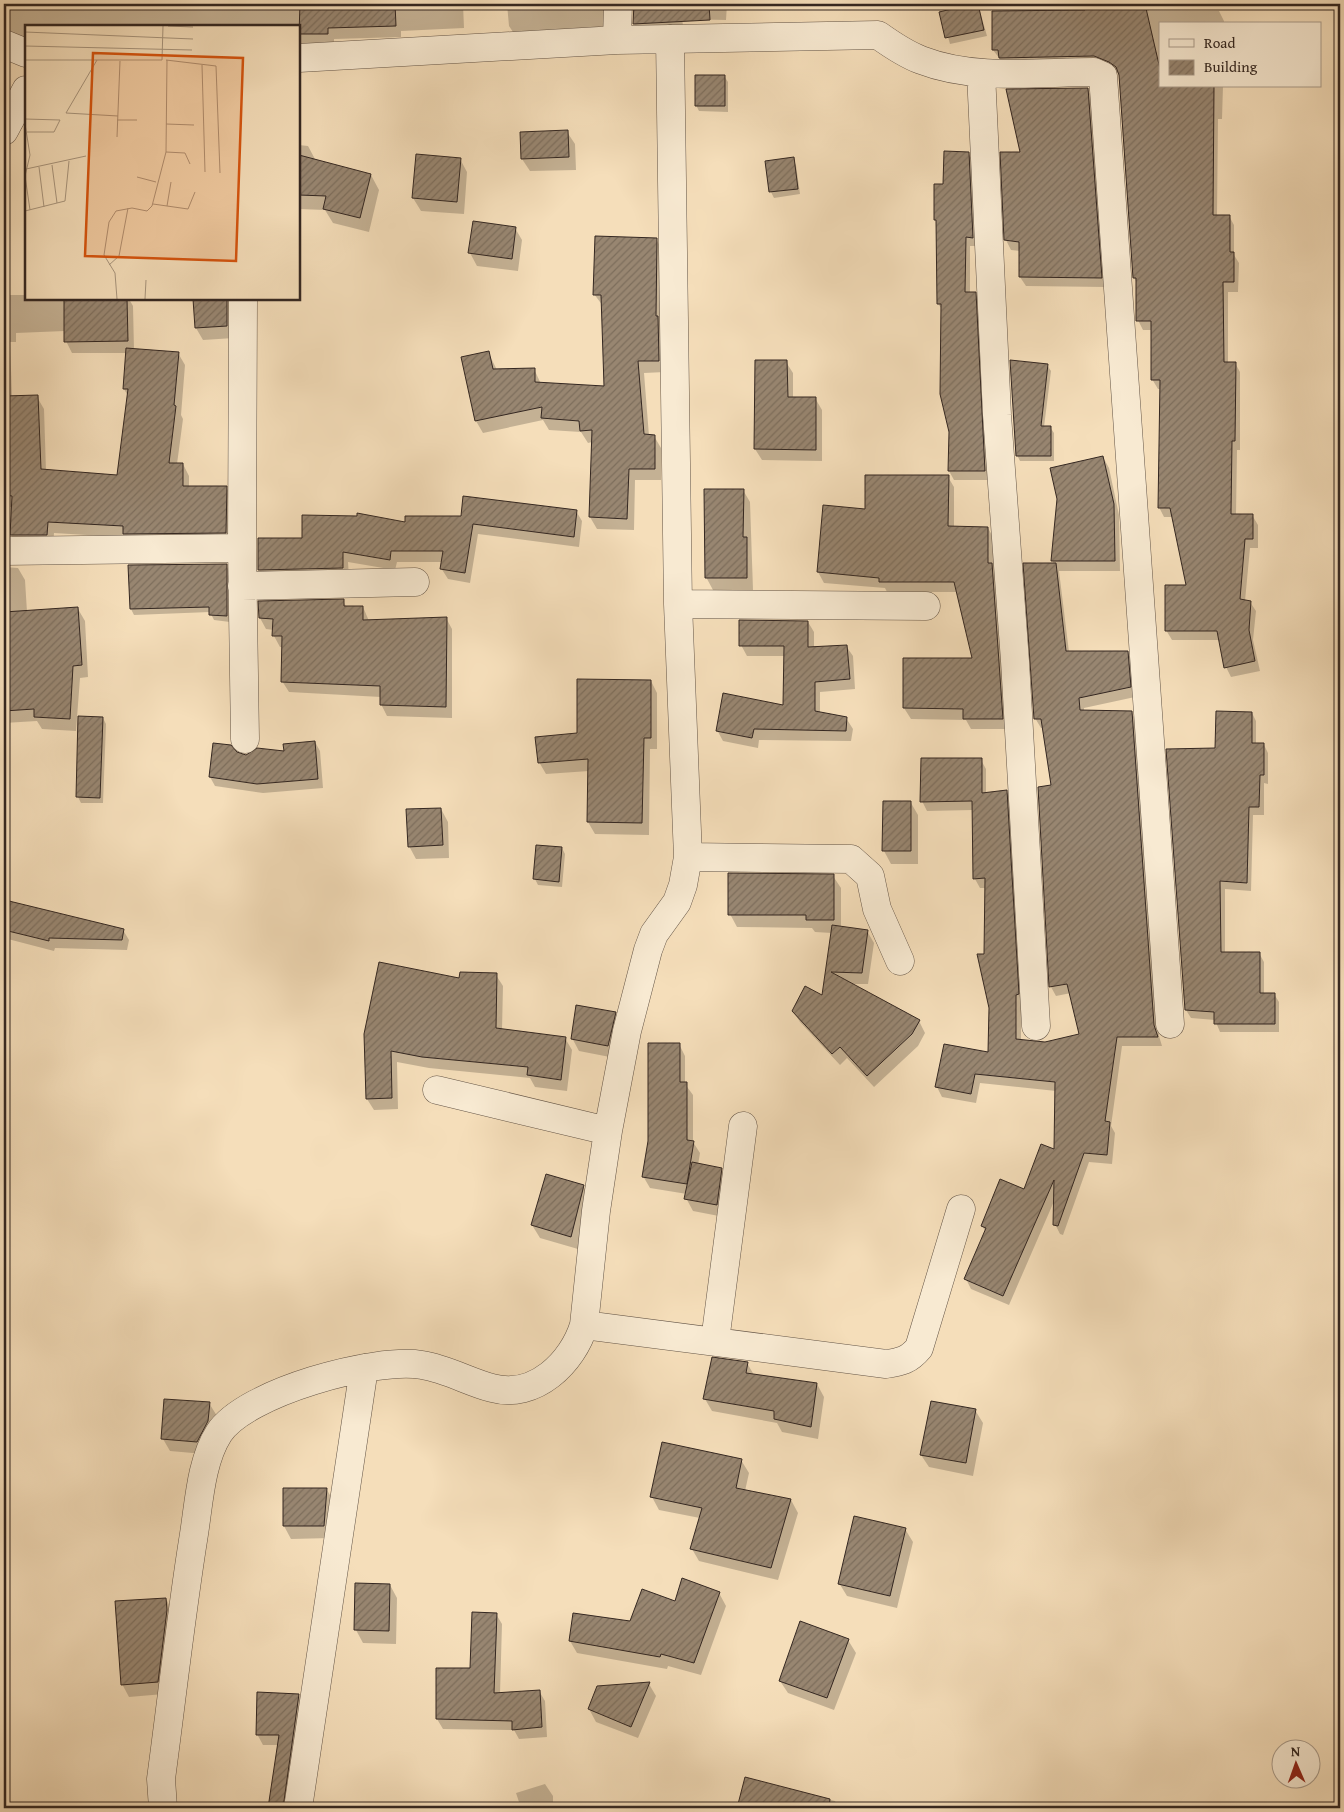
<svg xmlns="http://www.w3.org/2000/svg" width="1344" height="1812" viewBox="0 0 1344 1812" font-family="'Gentium Book Plus',serif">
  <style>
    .shadow { fill: #0003; fill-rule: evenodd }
    .building { fill: url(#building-hatch); stroke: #342721 }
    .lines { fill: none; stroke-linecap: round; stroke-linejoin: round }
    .minor-casing { stroke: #645547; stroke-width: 29 }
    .minor { stroke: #f8ead2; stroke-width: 28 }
    .inset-road { fill: none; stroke: #a8957d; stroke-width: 1 }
    .view { fill: #d6540e; fill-opacity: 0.15; stroke: #d6540e; stroke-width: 2.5 }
    .inset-edge { fill: none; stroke: #342721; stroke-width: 2.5 }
  </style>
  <defs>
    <pattern id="building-hatch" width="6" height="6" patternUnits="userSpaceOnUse" patternTransform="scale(1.25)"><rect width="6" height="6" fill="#988671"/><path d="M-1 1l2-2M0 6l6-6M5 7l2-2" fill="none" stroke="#7d6e5c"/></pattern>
  </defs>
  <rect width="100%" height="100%" fill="#f5deba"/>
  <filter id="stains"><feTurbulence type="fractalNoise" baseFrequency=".004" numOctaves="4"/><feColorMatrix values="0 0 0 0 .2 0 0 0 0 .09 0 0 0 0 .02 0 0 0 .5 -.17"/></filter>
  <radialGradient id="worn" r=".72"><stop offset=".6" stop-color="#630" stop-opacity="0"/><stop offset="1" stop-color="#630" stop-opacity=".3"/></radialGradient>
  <path class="shadow" d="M4 4H463L464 28 401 31V37L334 39V45H299V26H26V45L4 42Z
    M507 4H612L607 31 515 35 509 26Z
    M633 4H727L726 20 682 19 684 32 640 33 634 24Z
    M978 4 987 36 950 44 941 12Z
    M1087 4H1144L1149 11H1219L1224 21V24H1160V86H1223L1222 119H1218L1217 216H1229L1234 225V255L1239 263 1238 292H1228V363H1235L1240 372V450H1237L1236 515H1252L1258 525V548H1250L1245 601 1250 602 1256 611 1253 640 1260 671 1231 677 1226 667 1220 640H1172L1166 630 1187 587 1173 517H1164L1159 507 1161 389H1158L1152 379V330H1143L1138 320V284L1134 278 1120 74 1100 66 1006 67 993 50V13L1087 11Z
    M724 76 728 82V112L699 111 696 105Z
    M1087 89 1093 99 1106 287 1026 286 1020 277V251L1011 250 1006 240 1021 153Z
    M567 132 575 144 576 170 530 171 522 159Z
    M299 145 308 146 316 161 371 175 379 190 369 232 333 223 325 210 299 209Z
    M968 153 974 162 977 246H970V293H975L980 302 990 480H954L949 471 950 432 942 309 938 304V223L935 219 944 185Z
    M460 159 467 172 464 214 421 211 413 198Z
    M793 159 796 165 800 194 774 198 771 192 767 162Z
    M515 228 522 240 518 271 477 266 470 253Z
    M656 239 663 251 665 372 644 373 649 436H654L661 448V480H635L634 530 597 529 590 517 592 442 588 443 581 432 549 430 543 420 483 433 476 421 462 358 488 352 497 370 534 369 541 384 606 387 603 306 594 294Z
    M4 295H26V299H129L133 306 134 350 178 353 185 365 181 415 183 419 177 464H183L189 476V487H226L233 499V544L54 533 53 547H18L11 535 13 507H4ZM65 331 66 341 72 353H127L124 389 128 396 118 476 46 471 44 409 37 397H12L10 342H16V333Z
    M194 299H232L234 338 203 340 196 328Z
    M786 362 793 373V398H815L822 410V461L762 460 755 449Z
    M1047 365 1051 371 1044 427H1050L1054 433V461H1020L1017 455Z
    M1103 457 1109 468 1119 515 1120 571H1059L1069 652H1127L1133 662 1135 697 1084 708V711L1131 712 1137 722 1159 1036 1162 1046H1122L1111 1126 1115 1133 1112 1164 1089 1162 1063 1235 1060 1234 1055 1224V1199L1009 1305 971 1289 966 1279 986 1232 982 1226 1025 1191 1056 1151V1091L980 1083 976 1103 942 1097 937 1087 989 1054 990 1008 985 955 986 888H980L975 879 973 810 927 811 922 801 981 760 986 769V793L1006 791 1012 801 1023 1004H1021V1041L1045 1043 1080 1035 1071 993 1056 996 1051 987 1039 788 1053 786 1044 728H1041L1035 718 1054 564 1052 560Z
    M948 477 954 487V528H988L994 539V569L998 575 1008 729H971L966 720 911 719 904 708 973 660 958 592H887L885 588 824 583 818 572 866 510Z
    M743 490 750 502 753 590H713L706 577Z
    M576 511 582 521 579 547 478 534 470 583 448 579 441 568 442 562H397L395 570 348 562 349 578 265 580 259 570 303 539 407 524Z
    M226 565 229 571 230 622 214 620 210 612 134 615 131 609Z
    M4 567 18 568 25 580 27 612 78 609 85 621 88 677 80 678 76 731 42 729 37 721 4 723Z
    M343 601 347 608 363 607 369 621 446 618 452 629V718L387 716 381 704V697L289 692 282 681 283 647H280L274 636V630L266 629 260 618Z
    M808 622 814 632V648L846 646 853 656 855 689 820 692V713L846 718 853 729 851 741 759 740 758 748 723 741 717 730 784 706 785 656H747L741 645Z
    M651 681 657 693V749H650L649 835 595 834 588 822 589 771 546 774 539 762Z
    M1252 713 1256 721V745H1264L1268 753V784L1264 783V815H1253L1251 891 1225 889V953H1259L1264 962V994H1274L1279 1002V1032H1220L1215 1020 1191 1018 1186 1010 1217 750Z
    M103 718 106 724 103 803H81L78 797Z
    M315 742 320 751 323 788 263 793 215 786 210 777 236 753 246 756 285 753Z
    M911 803 918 815V864H891L884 851Z
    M441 809 448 822 449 858 416 859 409 846Z
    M562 848 565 854 562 887 538 885 535 879Z
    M833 876 841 888V927L867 931 874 943 868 984H849L919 1021 925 1033 918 1046 874 1087 847 1058 840 1065 800 1022 793 1011 823 997 832 933 815 932 812 928 737 927 730 914Z
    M4 910H23L123 930 129 940 127 950 55 948 54 951 4 938Z
    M496 975 503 986 502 1030 565 1038 572 1050 567 1091 535 1087 530 1078 429 1068 397 1062 398 1109 374 1110 367 1099 365 1034 461 979Z
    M615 1014 622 1026 615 1058 579 1051 572 1038Z
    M679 1044 685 1056V1084L693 1095V1142L700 1153 698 1165 721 1169 728 1182 724 1217 693 1211 686 1198 687 1194 650 1188 643 1176Z
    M583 1186 591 1199 578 1249 540 1238 532 1225Z
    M747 1363 754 1375 817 1384 824 1397 818 1439 782 1432 777 1423 712 1411 705 1399Z
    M209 1403 217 1416 204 1454 170 1451 163 1439Z
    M975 1410 983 1423 973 1476 929 1467 921 1455Z
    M741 1460 749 1473 745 1491 791 1500 798 1513 778 1580 699 1561 692 1549 700 1518 659 1510 652 1497Z
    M284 1490H327L334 1502 331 1538 291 1539 284 1526Z
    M905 1529 913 1542 897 1608 847 1596 839 1583Z
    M390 1585 397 1598 396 1644 363 1643 356 1630Z
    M719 1593 726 1606 701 1675 668 1666 667 1669 577 1653 570 1641 631 1623 676 1603Z
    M166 1599 173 1612 164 1694 129 1697 122 1684Z
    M496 1614 502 1624 500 1694 539 1691 545 1701 547 1737 519 1739 514 1730 443 1729 437 1719 471 1670Z
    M848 1640 856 1653 834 1710 788 1693 780 1681Z
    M649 1684 656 1696 638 1738 596 1722 589 1709Z
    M299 1695 304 1705 289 1808H270L278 1745H263L257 1734Z
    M746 1779 835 1801 839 1808H739Z
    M545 1784 553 1796V1808H521L516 1793Z"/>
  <path class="building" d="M300 4H395L396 26 328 28V34H299Z
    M634 4H709L710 20 633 24Z
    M973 4H978L984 30 945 38 939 12Z
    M1085 4H1145L1160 69V86H1214L1213 215H1230V252H1234V282H1223L1224 362H1236L1235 441H1232L1231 514H1253V539H1245L1240 599 1251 601 1249 630 1255 661 1224 668 1217 631H1165V585H1186L1170 508H1158L1160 380H1151V321H1136V278H1133L1119 75 1116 67 1109 62 1094 56 999 58 998 50H992V11L1085 10Z
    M695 75H725V106H695Z
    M1088 88 1102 278 1019 277V242L1004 240 1000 152H1020L1006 89Z
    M568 130 569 157 521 159 520 132Z
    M944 151 969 152 973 238 966 237 965 292H976L985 471H948L949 432 940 394 941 304H937L936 220H934V184H943Z
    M416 154 461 158 457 202 412 198Z
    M299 155 371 174 360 218 323 209 326 196 299 195Z
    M794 157 798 189 769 192 765 161Z
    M473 221 516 227 512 259 468 253Z
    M595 236 657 238 656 316H658L659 361H638L644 434 655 435V469H629L627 519 589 517 592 430 580 431 579 421 541 418 542 407 475 421 461 357 489 351 493 369 535 368V382L604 386 601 295H593Z
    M64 299H127L128 341 64 342Z
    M193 299H227V326L195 328Z
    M126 348 179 352 174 405 176 406 169 463H183V486H227L226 533 123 534V526L48 522 47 535H10L12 496 4 495V396L38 395 41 469 117 475 128 389H123Z
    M755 360H787L788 397H816V450L754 449Z
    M1010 360 1048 364 1041 426H1051V456H1016Z
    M1103 456 1114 504 1115 561H1051L1057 499 1050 468Z
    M865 475H949L948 526 988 527V563H992L1003 719H963V709L903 708V658H972L954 582H879V578L817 572 823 505 865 509Z
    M704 489H744L743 537H747V578H705Z
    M463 496 577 510 574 537 473 524 465 573 440 569 443 551H391L390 560 343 552V568L258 570V538H302V515L357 516V513L405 522V516H461Z
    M1023 563H1056L1066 651H1128L1131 687 1079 698 1080 710 1132 711 1154 1025 1158 1037H1117L1105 1121 1110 1122 1107 1155 1084 1153 1058 1226 1053 1225 1054 1180 1003 1296 964 1279 986 1228 981 1226 1000 1179 1024 1189 1041 1144 1054 1149 1055 1082 975 1074 971 1094 935 1087 944 1044 988 1052 989 1008 977 954H984L985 878 973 879 972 801 920 802 921 758H982V793L1007 790 1019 994 1016 995V1039L1045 1042 1079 1034 1067 984 1049 987 1038 787 1051 785 1041 719H1034Z
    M227 564V616L209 615V607L130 609 128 565Z
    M344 599V606H363V620L447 617 446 707 380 705V686L281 682 282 636H272L273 619 259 618 258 601Z
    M78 607 82 665 73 666 70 719 34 717V709L4 711V612Z
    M739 620 808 621V647L847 645 850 679 815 682V711L847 717 846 731 754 729 752 738 716 731 723 693 783 705 784 646H739Z
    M577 679 651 680V738H644L642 823 587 822 588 759 538 763 535 737 577 733Z
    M1216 711 1252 712V743H1264V775H1260L1259 807H1249L1247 883 1220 881 1221 952H1260V993H1275V1024H1214V1012L1185 1010 1166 749 1215 748Z
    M78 716 103 717 100 798 76 797Z
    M315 741 318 779 257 784 209 777 213 743 231 745 237 752 246 755 257 748 284 751 283 744Z
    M883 801H911V851H882Z
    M441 808 443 845 408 847 406 809Z
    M536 845 562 847 559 882 533 879Z
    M728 873 834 874V920H806V915H728Z
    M9 901 124 929 122 940 49 938V941L4 930Z
    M832 925 868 930 862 973 831 972 920 1020 912 1034 867 1076 840 1047 832 1054 792 1011 805 986 822 995Z
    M379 962 459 978 460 972 497 973 496 1028 566 1037 561 1080 527 1075 528 1067 422 1057 391 1051 392 1098 366 1099 364 1034Z
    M576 1005 616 1012 608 1046 571 1039Z
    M648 1043H680V1082H687V1140L694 1141 687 1184 642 1177 648 1141Z
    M692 1162 722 1168 717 1205 684 1199Z
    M546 1174 584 1185 571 1237 531 1225Z
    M712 1357 748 1362 746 1373 817 1383 811 1427 774 1419V1411L703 1399Z
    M164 1399 210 1402 208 1421 197 1442 161 1439Z
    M931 1401 976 1409 966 1463 920 1455Z
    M662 1442 742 1459 736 1488 791 1499 771 1568 690 1549 702 1508 650 1497Z
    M283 1488H327L324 1526H283Z
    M854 1516 906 1528 890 1596 838 1584Z
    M682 1578 720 1592 694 1663 661 1654 660 1657 569 1641 573 1613 630 1621 642 1589 675 1601Z
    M355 1583 390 1584 389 1631 354 1630Z
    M166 1598 167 1610 158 1682 121 1685 115 1601Z
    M472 1612 497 1613 494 1693 540 1690 542 1727 512 1730V1721L436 1719V1668H470Z
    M800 1621 849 1639 827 1698 779 1681Z
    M650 1682 631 1727 588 1709 597 1686Z
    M257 1692 299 1694 283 1808H268L279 1735H256Z
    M745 1777 830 1799 829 1808H737Z"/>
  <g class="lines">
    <g class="minor-casing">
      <path id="minor" d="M617 40 878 35C892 45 905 54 921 60 975 81 1038 72 1094 72L1103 76 1170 1024
        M4 44 26 53
        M299 58 617 40 618 4
        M981 73 997 415 1015 661 1036 1026
        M4 131 26 90
        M243 299 242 548 245 739
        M4 551 242 548
        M242 586 415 582
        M678 604 926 606
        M688 857 851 859 870 876 877 909 900 961
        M437 1090 608 1131
        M584 1325 886 1364C901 1362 909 1360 919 1348L961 1209
        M715 1341 743 1126
        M163 1808 161 1779C172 1697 181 1615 194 1534 199 1502 201 1461 219 1433 246 1392 375 1357 422 1365 447 1369 469 1382 492 1388 535 1400 573 1362 584 1325L596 1211 608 1131 627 1031 648 950 654 934 677 902 683 885 688 857 678 604 670 39
        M298 1808 364 1368"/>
    </g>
    <use href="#minor" class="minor"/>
  </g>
  <g transform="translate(25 25)">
    <rect width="275" height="275" fill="#f5deba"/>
    <path class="inset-road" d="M143 1 168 2M0 7 168 14M0 21 167 25M0 35H137L138 1M72 35 41 88 93 91M141 35 191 41 195 148M177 40 180 147M0 94 35 95 29 107H2M92 95H112M0 99 5 130 0 151 5 185M141 99 169 100M92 112 95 36M141 127 160 128 165 139M27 140 32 178M14 142 19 182M1 144 61 131M112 152 131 157M128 179 163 184 170 167M142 181 146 157M0 186 40 176 44 136M84 240 94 231 103 183M92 274 90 248 79 230 84 197 91 186 107 183 122 186 127 181 141 127 142 35M120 274 121 255"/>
    <path class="view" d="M68 28 218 33 211 236 60 231Z"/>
    <rect width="275" height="275" class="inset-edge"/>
  </g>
  <rect width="1344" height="1812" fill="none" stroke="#f5deba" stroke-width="20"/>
  <rect x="5" y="5" width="1334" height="1802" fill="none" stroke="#342721" stroke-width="2.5"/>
  <rect x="10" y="10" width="1324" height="1792" fill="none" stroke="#342721"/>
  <rect x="1159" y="22" width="162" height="65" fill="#f8ead2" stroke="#aa9c8b"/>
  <rect x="1169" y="39" width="25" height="8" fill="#f8ead2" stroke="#aa9c8b"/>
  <text x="1204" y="48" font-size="15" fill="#342721">Road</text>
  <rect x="1169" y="60" width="25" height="15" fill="url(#building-hatch)" stroke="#aa9c8b"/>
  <text x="1204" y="72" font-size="15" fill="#342721">Building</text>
  <g transform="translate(1296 1764) rotate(358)"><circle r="24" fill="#f8ead2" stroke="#aa9c8b"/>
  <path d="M0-4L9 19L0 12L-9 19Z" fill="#8f2418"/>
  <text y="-8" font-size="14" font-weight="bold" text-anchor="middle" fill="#342721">N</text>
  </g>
  <rect width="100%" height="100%" filter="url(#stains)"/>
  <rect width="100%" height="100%" fill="url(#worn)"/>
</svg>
